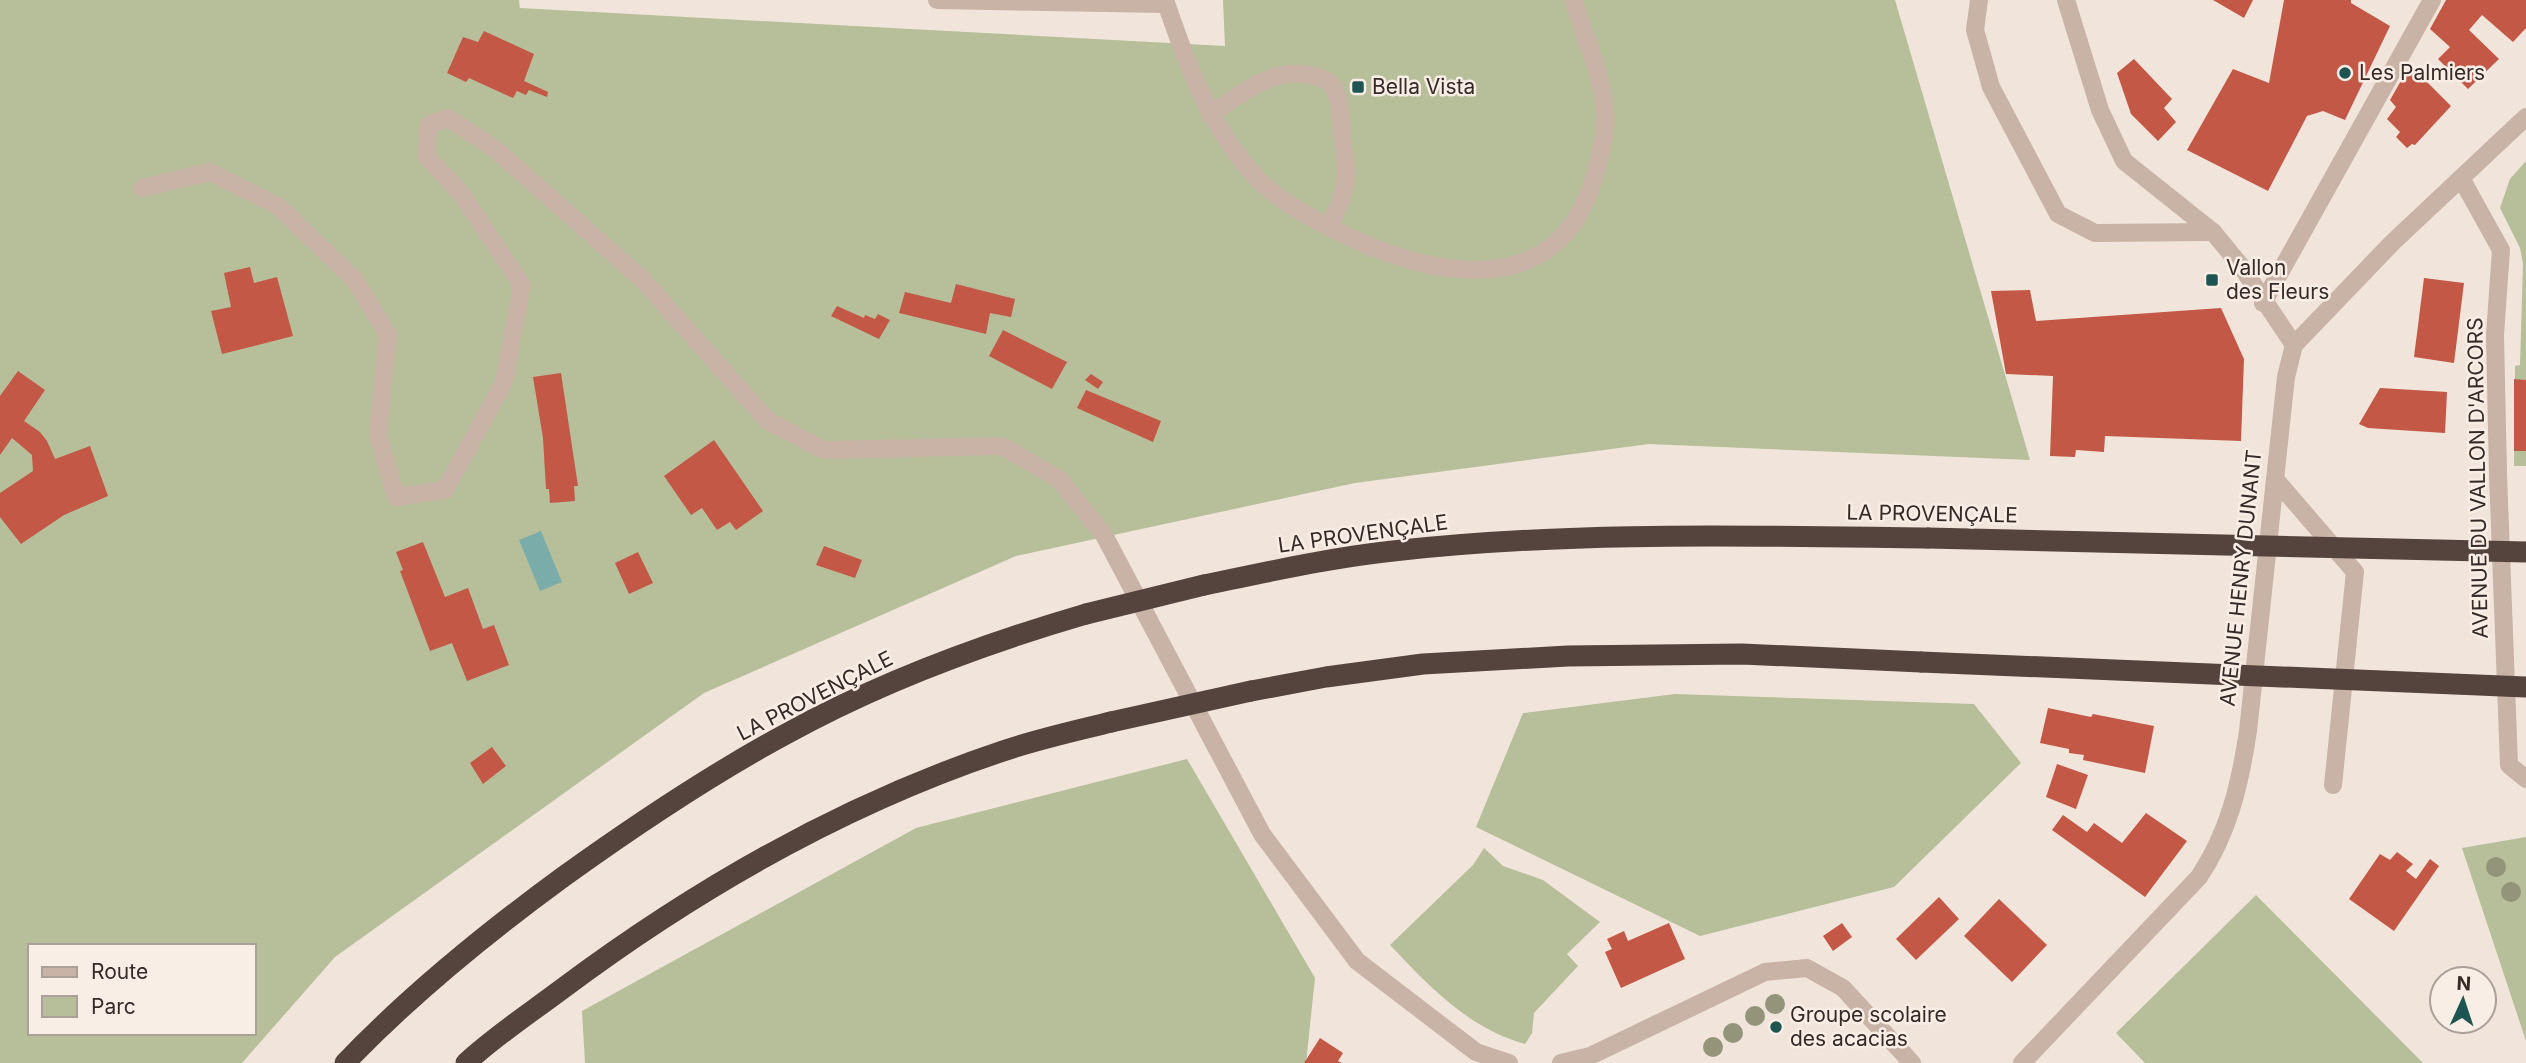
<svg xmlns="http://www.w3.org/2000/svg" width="2526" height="1063" viewBox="0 0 2526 1063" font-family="Inter,sans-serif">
<rect width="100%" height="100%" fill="#f1e4da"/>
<g fill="#b6bf9a" fill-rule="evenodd">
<path d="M0,0H519L520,8L1225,46L1223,0H1895L2030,460L1649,444L1355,483L1016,556L704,693L335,957L242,1063H0ZM30,946H254V1033H30Z"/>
<polygon points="2526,161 2526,466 2514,466 2515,366 2520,365 2523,264 2520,248 2500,208 2510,179"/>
<polygon points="1675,694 1974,704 2021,763 1894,887 1700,936 1476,827 1523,713"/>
<polygon points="1187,759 1315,978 1306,1063 585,1063 582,1011 916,828"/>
<polygon points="2526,837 2526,1041 2462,848"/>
<path d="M1484,848L1503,866L1543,880L1600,922L1567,954L1578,966L1534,1013L1532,1033L1525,1044C1468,1028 1430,987 1390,945L1473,865Z"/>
<polygon points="2256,895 2423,1063 2145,1063 2116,1033"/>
</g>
<polygon fill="#7aadaa" points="541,531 562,582 540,591 519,540"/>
<g fill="#c35846">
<polygon points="2213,0 2253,0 2244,18"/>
<polygon points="2284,0 2351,0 2351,3 2390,26 2345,120 2323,111 2307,116 2268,191 2187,150 2233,69 2269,83"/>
<polygon points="2446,0 2526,0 2526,28 2513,42 2482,15 2469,30 2499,59 2468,89 2438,59 2450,47 2430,29"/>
<polygon points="484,31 534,54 524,81 548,92 547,97 529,90 526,95 517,91 513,98 469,78 466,82 447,73 463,37 478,42"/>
<polygon points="2134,59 2172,99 2164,108 2176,122 2158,141 2131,114 2117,73"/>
<polygon points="2410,65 2451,106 2415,145 2412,144 2407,148 2396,137 2400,132 2387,119 2396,107 2390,100"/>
<polygon points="250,267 254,283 277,277 293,336 222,354 211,311 231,307 224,273"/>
<polygon points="2424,278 2464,283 2454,363 2414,357"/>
<polygon points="956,284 1015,299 1011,317 990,313 986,334 899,313 905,292 951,303"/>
<polygon points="2030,290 2036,321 2221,308 2244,359 2241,441 2105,436 2104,452 2076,450 2075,457 2050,456 2053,376 2006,374 1991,291"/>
<polygon points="837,306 864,318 865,315 875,319 878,314 890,320 879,339 831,316"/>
<polygon points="1003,330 1067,362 1052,389 989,356"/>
<polygon points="18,371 45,390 24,421 40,432 47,441 55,459 90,446 108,496 64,515 21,544 0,517 0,493 33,471 32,455 12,438 0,455 0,396"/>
<polygon points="561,373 578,486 574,486 575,501 550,503 549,489 546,489 543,438 533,377"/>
<polygon points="1091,374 1103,382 1098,389 1085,380"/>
<polygon points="2514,379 2526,380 2526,451 2514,451"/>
<polygon points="2380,388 2447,392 2445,433 2368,428 2359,424"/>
<polygon points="1086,390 1161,421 1153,442 1077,408"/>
<polygon points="714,440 763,511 736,530 730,522 717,530 702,508 691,515 664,476"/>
<polygon points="423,542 445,597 468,588 483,629 494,625 509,665 467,681 452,643 430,651 400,571 403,570 396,552"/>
<polygon points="824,546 862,560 855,578 816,565"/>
<polygon points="638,552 653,583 629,594 615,563"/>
<polygon points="2048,708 2091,717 2093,714 2154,726 2145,773 2083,760 2084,755 2069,753 2069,749 2040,743"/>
<polygon points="492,747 506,766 483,784 470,763"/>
<polygon points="2057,764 2088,775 2076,809 2046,797"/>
<polygon points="2146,813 2187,841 2145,897 2052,830 2063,815 2087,832 2094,823 2122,843"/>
<polygon points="2397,852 2413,864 2406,871 2416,879 2430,859 2439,866 2394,931 2349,899 2380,854 2390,860"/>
<polygon points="1939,897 1959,919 1916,960 1896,939"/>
<polygon points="1999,899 2047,945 2012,982 1964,936"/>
<polygon points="1669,923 1685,959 1621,988 1605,952 1612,949 1607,939 1624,931 1628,941"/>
<polygon points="1842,923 1852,937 1833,951 1823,936"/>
<polygon points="1320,1038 1343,1053 1338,1061 1342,1063 1304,1063"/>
</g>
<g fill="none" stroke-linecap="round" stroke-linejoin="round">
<g stroke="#c8b3a6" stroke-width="18">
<polyline points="937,0 1166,4"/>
<path d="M1165,0C1187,64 1207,121 1253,174C1277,201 1313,219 1345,235C1429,275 1550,302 1590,190C1598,167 1605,142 1605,118C1605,77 1584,39 1574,0"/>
<polyline points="1979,0 1975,30 1991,87 2058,214 2095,233 2213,232"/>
<polyline points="2066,0 2100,110 2124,161 2213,232 2241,266 2294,345"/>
<path d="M1210,115C1241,94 1272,67 1311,75C1320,77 1329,79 1334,88C1341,101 1341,120 1342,135C1348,175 1350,190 1328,227"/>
<polyline points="2461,178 2501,250 2495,335 2498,474 2509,765 2526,779"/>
<polyline points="142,188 210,172 278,206 355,280 388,335 378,435 396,497 445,490 504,382 522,285 460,192 426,156 429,125 448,118 494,148 642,279 768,421 824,450 1002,446 1059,479 1104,535 1262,834 1357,961 1476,1052 1509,1063"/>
<polyline points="2263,303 2432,0"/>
<polyline points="2275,479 2355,572 2333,785"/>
<polyline points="1561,1063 1590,1056 1765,972 1807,968 1843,988 1912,1063"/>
<path d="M2022,1063L2199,877C2229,832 2240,784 2248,731L2286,377L2294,345L2392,243L2526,117"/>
</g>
<g stroke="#55433e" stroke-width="21">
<path d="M1204,585C1267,572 1329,558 1393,551C1570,531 1750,536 1928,538"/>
<polyline points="1251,691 1326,677 1423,664 1568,656 1742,654 1921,662"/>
<path d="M345,1063C412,993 485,934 563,877C634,826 708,776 786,734C880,682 983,644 1086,614"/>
<path d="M466,1063C495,1036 530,1013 562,989C696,889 844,804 1003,751C1038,739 1075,731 1111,722"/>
</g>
<g stroke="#55433e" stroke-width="21">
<polyline points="1928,538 2526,552"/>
<polyline points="1086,614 1204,585"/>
<polyline points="1921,662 2526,687"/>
<polyline points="1111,722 1251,691"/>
</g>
</g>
<g fill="#94947a">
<circle cx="2496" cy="867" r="10"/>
<circle cx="2511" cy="892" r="10"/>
<circle cx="1775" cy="1004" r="10"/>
<circle cx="1755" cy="1016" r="10"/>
<circle cx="1733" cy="1033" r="10"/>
<circle cx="1713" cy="1047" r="10"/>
</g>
<g fill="#1e5553" stroke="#f9eee6" stroke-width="2.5">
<circle cx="2345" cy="73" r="7"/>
<rect x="1351" y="80" width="14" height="14" rx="3.5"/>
<rect x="2205" y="273" width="14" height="14" rx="3.5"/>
<circle cx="1776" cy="1027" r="7"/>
</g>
<g text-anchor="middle" stroke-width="5" stroke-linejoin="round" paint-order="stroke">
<g font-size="21" fill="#352a27" stroke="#f9eee6" text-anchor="start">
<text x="2359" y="80">Les Palmiers</text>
<text x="1372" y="94">Bella Vista</text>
<text x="2226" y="275">Vallon<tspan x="2226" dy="24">des Fleurs</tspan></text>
<text x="1790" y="1022">Groupe scolaire<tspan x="1790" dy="24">des acacias</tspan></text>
</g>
<g font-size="21" fill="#352a27" stroke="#f9eee6">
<text transform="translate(2478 478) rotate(-91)" y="7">AVENUE DU VALLON D'ARCORS</text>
<text transform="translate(1932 514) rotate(1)" y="7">LA PROVENÇALE</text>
<text transform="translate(1363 534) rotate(-8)" y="7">LA PROVENÇALE</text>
<text transform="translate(2241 578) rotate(-84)" y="7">AVENUE HENRY DUNANT</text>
<text transform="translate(815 696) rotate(-27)" y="7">LA PROVENÇALE</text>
</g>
</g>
<rect x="28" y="944" width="228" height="91" fill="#f9eee6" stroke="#aba09a" stroke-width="2"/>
<rect x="42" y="967" width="35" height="10" fill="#c8b3a6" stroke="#aba09a" stroke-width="2"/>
<text x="91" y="979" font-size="21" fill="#352a27">Route</text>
<rect x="42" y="996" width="35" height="21" fill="#b6bf9a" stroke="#aba09a" stroke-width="2"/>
<text x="91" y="1014" font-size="21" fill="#352a27">Parc</text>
<g transform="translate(2463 1000) rotate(3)"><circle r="33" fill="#f9eee6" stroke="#aba09a" stroke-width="2"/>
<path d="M0-5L12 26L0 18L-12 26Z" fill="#1e5553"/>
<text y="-10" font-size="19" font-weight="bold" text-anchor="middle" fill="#352a27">N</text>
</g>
</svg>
